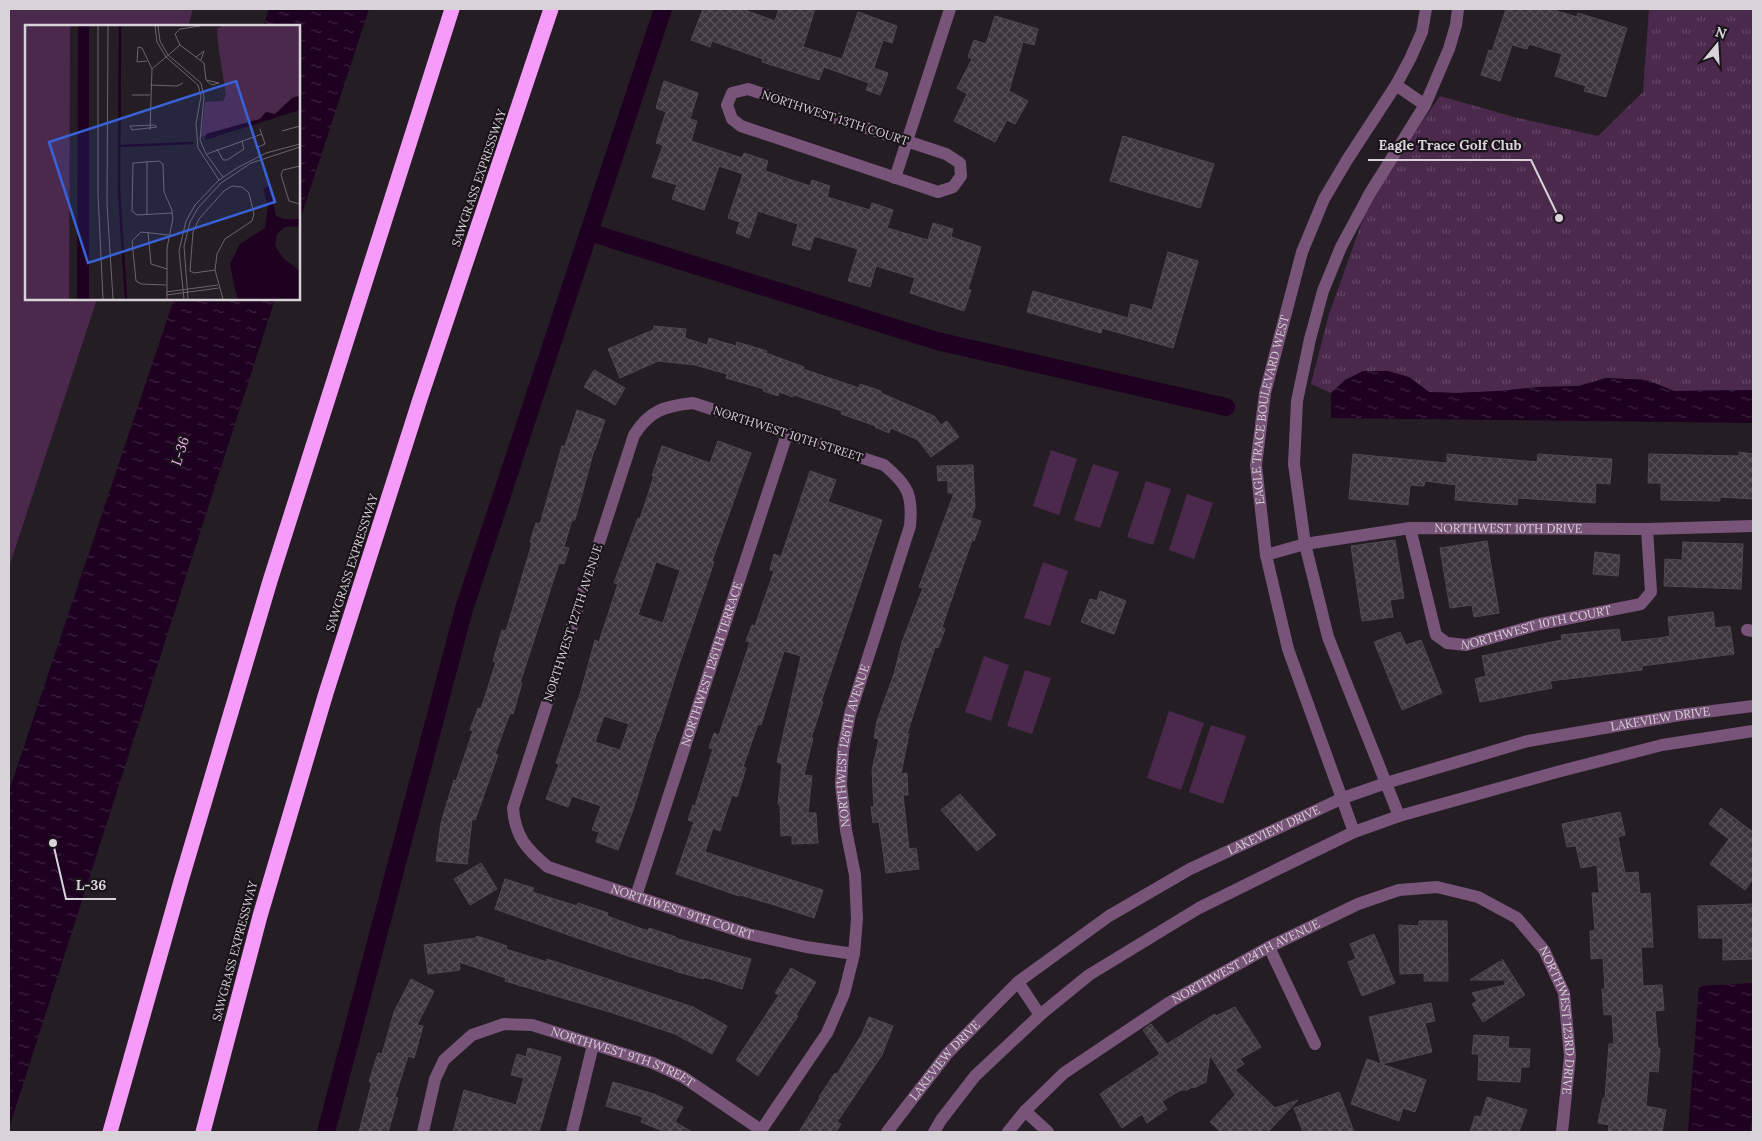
<svg xmlns="http://www.w3.org/2000/svg" width="1762" height="1141" viewBox="0 0 1762 1141" font-family="Lora,serif">
<defs>
<pattern id="grass-tufts" width="24" height="20" patternUnits="userSpaceOnUse" patternTransform="scale(1.25)"><rect width="24" height="20" fill="#4b294c"/><path d="M3 7l-1-3M5 7V3M7 7l1-3M15 17l-1-3M17 17v-4M19 17l1-3" fill="none" stroke="#644765"/></pattern>
<pattern id="water-ripples" width="26" height="14" patternUnits="userSpaceOnUse" patternTransform="scale(1.25)"><rect width="26" height="14" fill="#1e0020"/><path d="M2 4q2-2 4 0t4 0M15 11q2-2 4 0t4 0" fill="none" stroke="#3e2440"/></pattern>
<pattern id="building-cross-hatch" width="8" height="8" patternUnits="userSpaceOnUse" patternTransform="scale(1.25)"><rect width="8" height="8" fill="#3d353d"/><path d="M0 0l8 8M0 8l8-8" fill="none" stroke="#585158"/></pattern>
</defs>
<rect width="100%" height="100%" fill="#241d24"/>
<polygon fill="url(#grass-tufts)" points="1649,9 1753,9 1753,390 1674,391 1647,380 1606,378 1579,386 1540,387 1499,391 1455,393 1429,392 1409,377 1345,380 1331,393 1311,384 1329,314 1371,197 1440,96 1514,117 1598,136 1643,92"/>
<g fill="#4b294c">
<polygon points="9,9 193,9 188,26 26,26 26,299 97,299 9,567"/>
<polygon points="1051,450 1077,459 1059,515 1033,506"/>
<polygon points="1093,464 1119,472 1100,528 1074,520"/>
<polygon points="1146,481 1171,489 1153,545 1127,537"/>
<polygon points="1187,494 1213,503 1194,559 1169,550"/>
<polygon points="1043,562 1068,571 1050,626 1024,618"/>
<polygon points="984,656 1009,665 991,721 965,712"/>
<polygon points="1025,670 1051,678 1032,734 1007,726"/>
<polygon points="1169,711 1204,723 1181,790 1147,778"/>
<polygon points="1211,725 1246,736 1223,804 1189,792"/>
</g>
<g fill="url(#water-ripples)">
<polygon points="269,9 369,9 299,223 299,26 263,26"/>
<polygon points="174,299 275,299 9,1128 9,791"/>
<polygon points="1363,371 1388,371 1409,377 1429,392 1455,393 1499,391 1540,387 1579,386 1606,378 1647,380 1674,391 1753,390 1753,423 1331,418 1331,393 1345,380"/>
<polygon points="1753,983 1752,1119 1750,1132 1688,1132 1699,986"/>
</g>
<g fill="none" stroke-linecap="round" stroke-linejoin="round">
<g stroke="#1e0020" stroke-width="18">
<polyline points="589,232 937,341 1226,407"/>
<polyline points="326,1132 464,609 663,9"/>
</g>
</g>
<g fill="url(#building-cross-hatch)" stroke="#504850" fill-rule="evenodd">
<polygon points="703,9 742,9 775,21 779,9 815,9 803,47 842,59 858,12 897,26 892,43 883,40 874,68 888,73 880,95 866,90 869,83 824,67 819,80 762,62 763,59 712,41 710,47 691,40"/>
<polygon points="1506,9 1550,9 1577,17 1578,13 1627,28 1606,97 1584,91 1586,86 1555,76 1562,54 1529,44 1527,49 1512,45 1500,81 1481,75 1489,50 1492,51"/>
<polygon points="995,16 1038,29 1034,45 1023,42 1009,91 1028,101 1015,124 1007,120 995,142 954,121 967,94 957,88 972,59 968,57 974,40 986,44"/>
<polygon points="664,81 698,93 690,119 697,121 691,141 742,158 744,153 768,161 765,171 810,186 812,180 830,186 827,197 870,210 872,203 893,210 887,228 928,240 933,223 953,229 951,237 981,247 968,289 971,290 964,311 910,293 915,278 876,266 870,287 848,281 858,249 814,236 810,250 792,245 798,224 758,211 749,238 736,233 740,222 728,218 743,174 719,166 704,210 672,199 677,185 652,177 663,145 656,143 666,112 656,108"/>
<polygon points="1123,136 1214,164 1200,208 1110,181"/>
<polygon points="1168,252 1198,261 1173,348 1102,328 1101,333 1027,312 1033,291 1128,318 1131,304 1152,310"/>
<polygon points="654,326 686,329 685,338 707,345 709,338 736,346 737,342 767,351 766,353 804,367 803,369 859,388 860,384 881,391 881,393 934,416 941,425 947,421 959,437 931,457 918,440 891,428 889,433 875,427 876,426 841,414 842,411 794,395 793,397 779,392 778,396 763,391 764,389 726,378 727,374 695,365 658,361 620,378 608,349 653,330"/>
<polygon points="594,370 625,388 615,405 584,387"/>
<polygon points="577,410 605,420 595,450 594,450 575,520 572,520 564,547 569,548 564,564 559,563 520,683 522,683 513,714 510,713 495,754 498,755 475,820 472,819 467,864 436,861 441,823 454,780 456,781 473,731 470,730 478,708 481,709 496,662 493,661 502,630 506,631 532,543 530,542 536,523 540,524 562,446 565,446"/>
<path d="M718,441L751,453L712,561L714,562L678,668L658,732H657L633,810L618,850L596,842L599,832L592,830L601,806L572,796L568,807L546,799L559,764L556,763L581,691L595,640L599,642L618,584L614,583L638,518L640,519L654,476H652L662,446L710,463ZM656,562L680,570L663,623L638,615ZM604,716L629,724L620,750L595,742Z"/>
<polygon points="1739,452 1753,454 1753,499 1720,497 1720,501 1661,500 1661,483 1648,483 1649,454 1739,456"/>
<polygon points="1353,454 1447,463 1447,454 1537,462 1538,454 1612,459 1610,484 1596,483 1595,503 1518,498 1517,505 1455,500 1456,485 1425,481 1424,486 1410,485 1408,505 1349,499"/>
<polygon points="973,465 975,507 971,518 981,521 974,541 972,540 942,627 945,629 938,648 935,647 907,734 909,734 901,774 907,773 908,795 903,795 909,849 916,848 919,869 886,873 879,822 873,823 871,807 874,807 872,770 879,739 874,738 877,721 894,674 902,642 923,588 919,587 954,493 948,493 948,480 938,481 937,466"/>
<polygon points="810,471 836,480 828,502 882,520 821,702 823,702 811,738 813,738 804,775 812,776 808,813 816,813 818,843 792,844 792,835 781,836 780,804 778,804 782,764 777,762 801,656 784,651 761,725 758,724 743,767 746,768 737,797 732,795 720,831 713,828 705,852 823,890 814,918 778,906 740,895 739,896 676,874 694,822 688,820 693,805 695,806 713,749 709,748 714,733 719,735 750,642 746,641 752,625 755,626 774,571 770,570 774,554 781,557"/>
<polygon points="1395,540 1404,598 1390,600 1393,617 1362,621 1351,546"/>
<polygon points="1487,541 1499,613 1474,617 1472,605 1450,608 1440,548"/>
<polygon points="1683,542 1743,544 1741,589 1664,586 1665,559 1682,560"/>
<polygon points="1595,552 1620,555 1618,576 1593,574"/>
<polygon points="1100,591 1126,601 1114,634 1081,622 1090,599 1097,601"/>
<polygon points="1713,612 1715,628 1730,626 1734,654 1642,666 1642,670 1550,681 1552,688 1480,702 1475,679 1486,676 1482,656 1562,640 1561,635 1619,629 1621,642 1660,638 1670,636 1668,617"/>
<polygon points="1400,632 1406,645 1421,640 1442,693 1402,710 1374,642"/>
<polygon points="960,794 996,835 977,851 941,810"/>
<polygon points="1721,808 1753,832 1753,879 1745,890 1710,864 1729,839 1709,824"/>
<polygon points="1620,812 1625,835 1618,837 1625,873 1638,872 1640,894 1650,893 1653,947 1641,947 1643,986 1662,985 1664,1010 1655,1011 1658,1048 1660,1048 1658,1072 1649,1071 1646,1106 1666,1110 1662,1132 1608,1132 1609,1125 1598,1123 1603,1098 1605,1098 1609,1044 1614,1044 1612,1014 1604,1015 1602,989 1605,989 1603,958 1591,959 1590,931 1595,931 1592,893 1599,893 1597,865 1581,868 1576,846 1567,847 1562,824"/>
<polygon points="481,863 497,889 470,905 454,879"/>
<polygon points="505,879 534,888 532,892 577,906 578,903 608,913 607,916 648,931 649,928 676,937 675,938 751,959 742,989 704,977 704,979 674,971 674,970 628,956 495,909"/>
<polygon points="1753,904 1753,959 1723,960 1723,938 1699,938 1698,906"/>
<polygon points="1419,921 1447,921 1448,981 1424,981 1424,973 1400,974 1399,925 1419,926"/>
<polygon points="1374,934 1395,983 1362,996 1348,962 1356,959 1350,944"/>
<polygon points="477,936 507,946 506,949 547,962 547,959 693,1007 727,1026 712,1054 675,1034 613,1013 505,981 506,978 459,962 460,970 428,974 424,945 476,938"/>
<polygon points="1502,959 1525,995 1483,1022 1472,1004 1477,1001 1472,993 1505,985 1505,980 1470,980 1500,961 1503,965"/>
<polygon points="791,968 816,982 796,1015 798,1016 758,1076 736,1060 779,995 775,993"/>
<polygon points="411,979 434,991 417,1025 423,1026 414,1058 408,1056 395,1097 398,1098 388,1132 359,1132 372,1082 369,1082 378,1053 382,1054 394,1012"/>
<polygon points="1431,1003 1435,1021 1425,1023 1432,1052 1382,1064 1426,1080 1415,1112 1403,1108 1399,1121 1351,1104 1367,1059 1381,1064 1369,1017"/>
<polygon points="1235,1007 1261,1047 1240,1059 1244,1064 1235,1070 1275,1108 1298,1100 1268,1132 1221,1132 1210,1122 1235,1095 1210,1055 1206,1082 1194,1088 1192,1087 1187,1090 1181,1090 1162,1101 1167,1109 1147,1123 1142,1114 1122,1128 1100,1094 1160,1054 1143,1030 1151,1024 1167,1044 1215,1014 1216,1016"/>
<polygon points="869,1017 893,1026 882,1055 837,1122 841,1124 836,1132 799,1132 820,1098 819,1097 835,1073 837,1074 862,1034"/>
<polygon points="1474,1035 1509,1037 1508,1048 1530,1049 1529,1067 1521,1067 1520,1082 1478,1080 1479,1054 1472,1054"/>
<polygon points="528,1048 561,1057 539,1132 453,1132 464,1090 516,1105 524,1078 511,1075 517,1054 526,1057"/>
<polygon points="613,1082 654,1094 683,1107 675,1122 692,1132 665,1132 641,1122 643,1117 606,1106"/>
<polygon points="1339,1092 1354,1132 1303,1132 1294,1108"/>
<polygon points="1487,1097 1527,1110 1519,1132 1470,1132 1475,1116 1481,1117"/>
</g>
<g fill="none" stroke-linecap="round" stroke-linejoin="round">
<g stroke="#785479" stroke-width="12">
<polyline points="1396,85 1425,105"/>
<polygon points="748,89 946,154 960,163 961,176 953,187 938,192 741,126 732,119 727,105 732,93"/>
<polyline points="895,178 950,9"/>
<path id="s1" d="M1410,528L1436,635L1447,643L1466,645L1540,624L1641,604L1651,592L1647,529"/>
<path id="s2" d="M1266,555L1305,544L1410,528L1647,529L1753,526"/>
<polyline points="1747,630 1753,631"/>
<polyline points="1399,816 1328,637 1305,544 1294,464 1297,401 1310,339 1323,291 1341,247 1370,193 1425,105 1449,49 1456,25 1458,9"/>
<path id="s3" d="M1354,832L1288,649L1266,555L1256,465L1265,393L1302,252L1324,199L1347,160L1396,85L1410,59L1422,32L1426,9"/>
<path id="s4" d="M636,896L787,434"/>
<polyline points="1269,947 1315,1044"/>
<polyline points="1018,982 1040,1015"/>
<polyline points="1025,1111 1048,1132"/>
<path id="s5" d="M423,1132L435,1079L444,1060L472,1035L504,1024L532,1025L653,1063L683,1077L761,1130"/>
<polyline points="572,1132 593,1045"/>
<path id="s6" d="M760,1132L827,1033L844,994L854,954L857,919L855,875L846,830L841,784L843,750L850,714L910,526C913,495 908,485 884,465L693,403C665,406 650,410 634,435L513,808C515,836 526,849 548,867L748,934L806,947L854,954"/>
<path id="s7" d="M887,1132L947,1054L1018,982L1109,916L1190,869L1343,798L1386,783L1528,741L1680,715L1753,706"/>
<polyline points="934,1132 941,1120 975,1076 1040,1015 1089,975 1199,908 1282,867 1354,832 1399,816 1557,772 1662,745 1753,731"/>
<path id="s8" d="M1008,1132L1025,1111L1064,1073L1170,1002L1269,947L1358,904L1399,890L1437,887L1478,897L1517,918L1544,950L1564,993L1570,1056L1562,1132"/>
</g>
<g stroke="#f79bfa" stroke-width="15">
<polyline points="110,1132 181,881 270,581 452,9"/>
<polyline points="203,1132 260,916 326,693 420,399 551,9"/>
</g>
</g>
<g text-anchor="middle" stroke-width="4.5" stroke-linejoin="round" paint-order="stroke">
<g font-size="12" fill="#d8d3d8" stroke="#1a141a">
<text transform="translate(835 118) rotate(18)" y="4">NORTHWEST 13TH COURT</text>
<text transform="translate(479 178) rotate(-71)" y="4">SAWGRASS EXPRESSWAY</text>
<text dy="4" stroke="none"><textPath href="#s3" startOffset="438">EAGLE TRACE BOULEVARD WEST</textPath></text>
<text transform="translate(788 434) rotate(18)" y="4">NORTHWEST 10TH STREET</text>
<text dy="4" stroke="none"><textPath href="#s2" startOffset="245">NORTHWEST 10TH DRIVE</textPath></text>
<text transform="translate(352 563) rotate(-72)" y="4">SAWGRASS EXPRESSWAY</text>
<text transform="translate(573 623) rotate(-72)" y="4">NORTHWEST 127TH AVENUE</text>
<text dy="4" stroke="none"><textPath href="#s1" startOffset="215">NORTHWEST 10TH COURT</textPath></text>
<text dy="4" stroke="none"><textPath href="#s4" startOffset="244">NORTHWEST 126TH TERRACE</textPath></text>
<text dy="4" stroke="none"><textPath href="#s7" startOffset="902">LAKEVIEW DRIVE</textPath></text>
<text dy="4" stroke="none"><textPath href="#s6" startOffset="414">NORTHWEST 126TH AVENUE</textPath></text>
<text dy="4" stroke="none"><textPath href="#s7" startOffset="498">LAKEVIEW DRIVE</textPath></text>
<text dy="4" stroke="none"><textPath href="#s6" startOffset="1589">NORTHWEST 9TH COURT</textPath></text>
<text transform="translate(235 951) rotate(-75)" y="4">SAWGRASS EXPRESSWAY</text>
<text dy="4" stroke="none"><textPath href="#s8" startOffset="295">NORTHWEST 124TH AVENUE</textPath></text>
<text dy="4" stroke="none"><textPath href="#s8" startOffset="704">NORTHWEST 123RD DRIVE</textPath></text>
<text dy="4" stroke="none"><textPath href="#s5" startOffset="271">NORTHWEST 9TH STREET</textPath></text>
<text dy="4" stroke="none"><textPath href="#s7" startOffset="92">LAKEVIEW DRIVE</textPath></text>
</g>
<g font-size="14" font-style="italic" fill="#f6baf7" stroke="#1a141a">
<text transform="translate(180 451) rotate(-72)" y="5">L-36</text>
</g>
</g>
<g transform="translate(25 25)">
<rect width="275" height="275" fill="#241d24"/>
<path d="M197,1H275V71L269,72L250,89L241,87L235,94L176,112L180,77L198,76L201,70L193,19L192,4Z" fill="#4b294c"/>
<path d="M0,1H45L44,274H0Z" fill="#4b294c"/>
<path d="M53,1H64V274H52ZM275,71V85L180,115L181,109L235,94L241,87L250,89L267,73ZM244,161L251,191L258,194H275V201L260,202L252,209L250,221L258,233L275,246V274H213L210,265L205,239L215,219L240,203L243,182L238,163Z" fill="#1e0020"/>
<path fill="none" stroke="#1e0020" stroke-width="2.5" d="M95,1L94,165L101,274M94,121L168,118"/>
<path fill="none" stroke="#6c666c" stroke-width="1" d="M73,1V169L78,274M83,1L82,179L88,274M130,1L132,17L141,32L173,60L176,71L171,99L173,123L194,155M133,1L135,16L143,30L176,58L179,72L175,115L181,129L198,152M175,1L155,4L150,9L155,20L179,38L181,55L194,58L187,60L182,56M171,32L179,26L176,35M122,36L112,37L113,22L117,23L127,44M125,60L152,61L158,58M107,70H125M105,101L130,100L132,102L107,105ZM125,105L127,44L155,20M257,106L275,101M231,123L240,119L235,104M192,124L198,135H202L219,124L217,116M182,129L237,109M256,150L264,176L275,179M256,150L258,145L275,141M122,189V136M123,207L126,239L142,244M190,245L169,248L165,246L168,207L174,194L199,166L207,161L217,162L224,168L229,189L227,196L200,214L192,229L190,245L198,274M141,260L116,259L111,256L107,216L116,207L144,210M141,267L193,260M141,270L194,263M142,274V223L148,193L147,188V185L139,167L138,139L134,136L108,138L107,186L112,190L147,188M159,274L154,226L161,196L170,180L194,155L212,143L241,128L275,119M163,274L159,221L165,197L173,183L196,158L226,138L275,122"/>
<path fill="#3962d8" fill-opacity="0.15" stroke="#3962d8" stroke-width="2.5" d="M211,56L250,177L63,238L24,117Z"/>
<rect width="275" height="275" fill="none" stroke="#d8d3d8" stroke-width="2.5"/>
</g>
<path fill="none" stroke="#d8d3d8" stroke-width="2" d="M1559 218L1531 160H1368M53 843L66 899H116"/>
<g fill="#d8d3d8" stroke="#1a141a" stroke-width="2">
<circle cx="1559" cy="218" r="5"/>
<circle cx="53" cy="843" r="5"/>
</g>
<g font-size="14" text-anchor="middle" font-weight="bold" fill="#d8d3d8" stroke="#1a141a" stroke-width="4.5" stroke-linejoin="round" paint-order="stroke">
<text x="1450" y="150">Eagle Trace Golf Club</text>
<text x="91" y="890">L-36</text>
</g>
<rect width="1762" height="1141" fill="none" stroke="#d8d3d8" stroke-width="20"/>
<g transform="translate(1717 45) rotate(18)" stroke="#1a141a" stroke-width="4" paint-order="stroke">
<path d="M0-4L9 19L0 12L-9 19Z" fill="#d8d3d8"/>
<text y="-8" font-size="14" font-weight="bold" text-anchor="middle" fill="#d8d3d8">N</text>
</g>
</svg>
